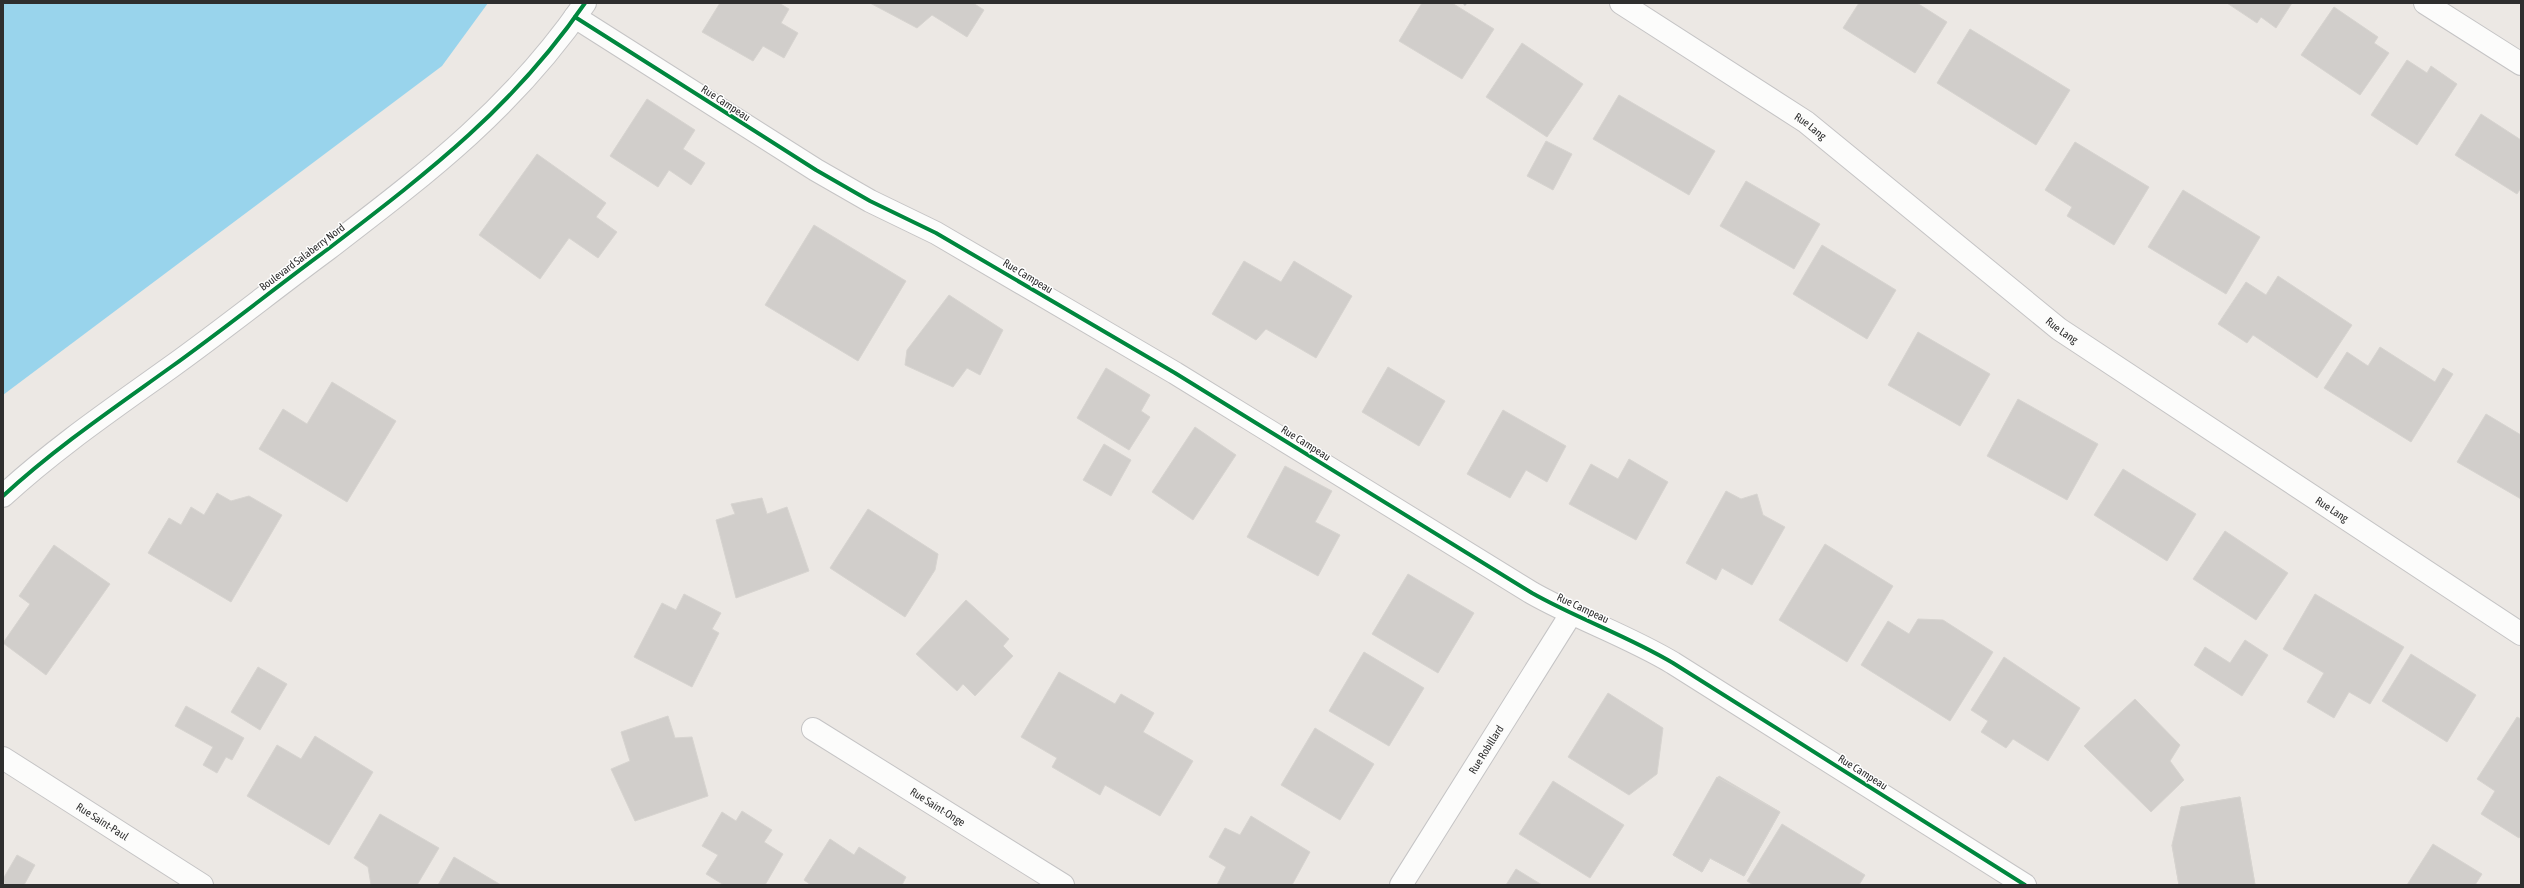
<svg xmlns="http://www.w3.org/2000/svg" width="2524" height="888" viewBox="0 0 2524 888" font-family="'Asap Condensed',sans-serif">
<rect width="100%" height="100%" fill="#ece8e4"/>
<polygon fill="#99d4ec" points="3,3 488,3 442,66 3,395"/>
<g fill="#d1cecb" stroke="#d7d4d0">
<polygon points="720,3 779,3 789,9 781,23 798,33 784,58 763,46 753,61 702,32"/>
<polygon points="870,3 973,3 984,10 967,37 932,15 917,28"/>
<polygon points="1422,3 1452,3 1494,29 1462,79 1399,41"/>
<polygon points="1859,3 1917,3 1947,22 1915,73 1843,28"/>
<polygon points="2227,3 2292,3 2276,28 2261,17 2257,23"/>
<polygon points="2334,7 2378,37 2374,43 2389,53 2360,95 2301,55"/>
<polygon points="1970,29 2070,90 2036,145 1937,83"/>
<polygon points="1522,43 1583,84 1547,137 1486,97"/>
<polygon points="2407,60 2427,73 2431,66 2457,84 2417,145 2371,115"/>
<polygon points="1619,95 1715,151 1689,195 1593,139"/>
<polygon points="647,99 695,130 683,149 705,163 691,185 669,170 658,187 610,156"/>
<polygon points="2481,114 2521,140 2521,188 2517,194 2455,155"/>
<polygon points="1546,141 1572,154 1553,190 1527,176"/>
<polygon points="2075,142 2149,187 2114,245 2067,216 2072,207 2045,190"/>
<polygon points="537,154 606,203 596,217 617,232 598,258 569,238 540,279 479,235"/>
<polygon points="1746,181 1820,224 1794,269 1720,226"/>
<polygon points="2183,190 2260,237 2226,294 2148,247"/>
<polygon points="814,225 906,281 858,361 765,305"/>
<polygon points="1822,245 1896,290 1867,339 1793,294"/>
<polygon points="1244,261 1281,282 1294,261 1352,296 1316,358 1266,329 1256,340 1212,314"/>
<polygon points="2278,276 2352,325 2317,378 2253,335 2247,343 2218,324 2246,282 2266,295"/>
<polygon points="949,295 1003,330 980,375 967,368 953,387 905,365 907,350"/>
<polygon points="1918,332 1990,374 1960,426 1888,385"/>
<polygon points="2380,347 2435,382 2443,368 2453,374 2411,442 2324,388 2347,352 2368,366"/>
<polygon points="1388,367 1445,401 1419,446 1362,412"/>
<polygon points="1106,368 1150,395 1141,411 1150,417 1129,450 1077,418"/>
<polygon points="332,382 396,421 347,502 259,449 283,409 307,424"/>
<polygon points="2018,399 2098,444 2067,500 1987,456"/>
<polygon points="1503,410 1566,446 1547,482 1526,470 1510,498 1467,474"/>
<polygon points="2486,414 2521,435 2521,499 2457,462"/>
<polygon points="1195,427 1236,455 1193,520 1152,492"/>
<polygon points="1104,444 1131,460 1111,496 1083,480"/>
<polygon points="1629,459 1668,482 1636,540 1569,504 1591,464 1618,479"/>
<polygon points="1285,466 1332,491 1315,522 1340,535 1318,576 1247,537"/>
<polygon points="2123,469 2196,514 2167,561 2094,515"/>
<polygon points="1726,491 1741,499 1757,494 1763,515 1785,527 1752,585 1722,568 1716,580 1686,563"/>
<polygon points="217,493 231,501 249,496 282,515 231,602 148,553 169,518 181,525 191,507 204,515"/>
<polygon points="762,498 767,514 787,507 809,571 736,598 716,520 735,514 731,504"/>
<polygon points="868,509 938,554 935,570 905,617 830,568"/>
<polygon points="2225,531 2288,573 2256,620 2193,579"/>
<polygon points="1825,544 1893,586 1847,662 1779,620"/>
<polygon points="54,545 110,584 46,675 3,643 30,604 19,596"/>
<polygon points="1408,574 1474,613 1438,673 1372,634"/>
<polygon points="684,594 721,613 712,629 719,633 692,687 634,657 662,603 676,610"/>
<polygon points="2315,594 2404,647 2370,704 2349,692 2334,718 2307,702 2324,673 2283,649"/>
<polygon points="966,600 1009,639 1003,646 1013,656 975,696 963,684 957,691 916,654"/>
<polygon points="1918,619 1943,620 1993,652 1950,721 1861,665 1888,621 1909,634"/>
<polygon points="2245,640 2268,655 2242,696 2194,665 2205,647 2230,663"/>
<polygon points="1364,652 1424,688 1389,746 1329,711"/>
<polygon points="2411,654 2476,695 2447,742 2382,701"/>
<polygon points="2004,657 2080,708 2048,761 2013,739 2006,748 1981,732 1988,721 1971,710"/>
<polygon points="258,667 287,684 260,730 231,712"/>
<polygon points="1059,672 1115,704 1121,694 1154,713 1143,732 1193,761 1160,816 1105,785 1100,795 1052,767 1057,758 1021,737"/>
<polygon points="1608,693 1663,728 1657,774 1629,795 1568,757"/>
<polygon points="2135,699 2180,745 2170,761 2184,780 2151,812 2084,746"/>
<polygon points="186,706 244,738 232,760 226,757 217,773 203,765 213,747 175,726"/>
<polygon points="668,716 675,738 692,737 708,796 635,821 611,769 630,761 621,732"/>
<polygon points="2517,717 2521,719 2521,835 2519,838 2481,814 2495,791 2477,779"/>
<polygon points="1315,728 1374,764 1340,820 1281,785"/>
<polygon points="315,736 373,772 329,845 247,796 277,745 301,759"/>
<polygon points="1719,776 1780,812 1744,876 1710,858 1702,872 1673,855"/>
<polygon points="1717,777 1780,812 1744,876 1710,858 1702,872 1673,855"/>
<polygon points="1553,781 1624,825 1590,878 1519,834"/>
<polygon points="2240,797 2255,885 2179,885 2172,845 2187,842 2181,807"/>
<polygon points="2240,797 2255,885 2179,885 2172,845 2181,807"/>
<polygon points="742,811 772,830 764,842 783,854 765,885 724,885 706,874 718,855 702,846 722,812 736,821"/>
<polygon points="380,814 439,848 417,885 371,885 368,867 354,858"/>
<polygon points="1251,816 1310,852 1292,885 1217,885 1226,867 1209,857 1225,828 1240,835"/>
<polygon points="1782,824 1865,875 1859,885 1753,885 1747,881"/>
<polygon points="830,839 854,855 859,847 906,877 902,885 811,885 804,880"/>
<polygon points="2433,844 2482,874 2475,885 2407,885"/>
<polygon points="17,855 35,865 24,885 5,885 3,879"/>
<polygon points="454,857 501,885 438,885"/>
<polygon points="1516,869 1542,885 1506,885"/>
</g>
<g fill="none" stroke-linecap="round" stroke-linejoin="round">
<defs>
<g id="minor">
<path id="s1" d="M1621,3L1806,122L2059,329L2521,634"/>
<polyline points="2425,3 2521,64"/>
<path d="M575,17L816,170L870,201L936,233L1175,373L1532,593C1578,619 1628,636 1673,663L2025,885"/>
<path d="M3,496C55,448 114,408 171,367C224,329 275,288 328,249C427,173 513,108 585,3"/>
<path id="s2" d="M813,729L1063,885"/>
<path id="s3" d="M3,758L202,885"/>
<path id="s4" d="M1401,885L1571,614"/>
</g>
</defs>
<use href="#minor" stroke="#c5c4c5" stroke-width="24"/>
<polyline stroke="#c9c9c8" stroke-width="2.5" stroke-dasharray="3 2" stroke-linecap="butt" points="1464,5 1466,3"/>
<use href="#minor" stroke="#fcfcfb" stroke-width="22"/>
<defs>
<g id="cycleway">
<path d="M575,17L816,170L870,201L936,233L1175,373L1532,593C1578,619 1628,636 1673,663L2025,885"/>
<path d="M3,496C55,448 114,408 171,367C224,329 275,288 328,249C427,173 513,108 585,3"/>
</g>
</defs>
<use href="#cycleway" stroke="#fff" stroke-width="6"/>
<use href="#cycleway" stroke="#00873e" stroke-width="4"/>
</g>
<g text-anchor="middle" stroke-width="3" stroke-linejoin="round" paint-order="stroke">
<g font-size="11" fill="#2e2e2e" stroke="#fff">
<text transform="translate(726 103) rotate(33)" y="4">Rue Campeau</text>
<text dy="4" stroke="none"><textPath href="#s1" startOffset="226">Rue Lang</textPath></text>
<text transform="translate(302 257) rotate(-37)" y="4">Boulevard Salaberry Nord</text>
<text transform="translate(1028 276) rotate(31)" y="4">Rue Campeau</text>
<text dy="4" stroke="none"><textPath href="#s1" startOffset="550">Rue Lang</textPath></text>
<text transform="translate(1306 443) rotate(32)" y="4">Rue Campeau</text>
<text dy="4" stroke="none"><textPath href="#s1" startOffset="874">Rue Lang</textPath></text>
<text transform="translate(1583 608) rotate(25)" y="4">Rue Campeau</text>
<text dy="4" stroke="none"><textPath href="#s4" startOffset="160">Rue Robillard</textPath></text>
<text transform="translate(1863 772) rotate(32)" y="4">Rue Campeau</text>
<text dy="4" stroke="none"><textPath href="#s2" startOffset="147">Rue Saint-Onge</textPath></text>
<text dy="4" stroke="none"><textPath href="#s3" startOffset="118">Rue Saint-Paul</textPath></text>
</g>
</g>
<rect width="2524" height="888" fill="none" stroke="#2e2e2e" stroke-width="8"/>
</svg>
